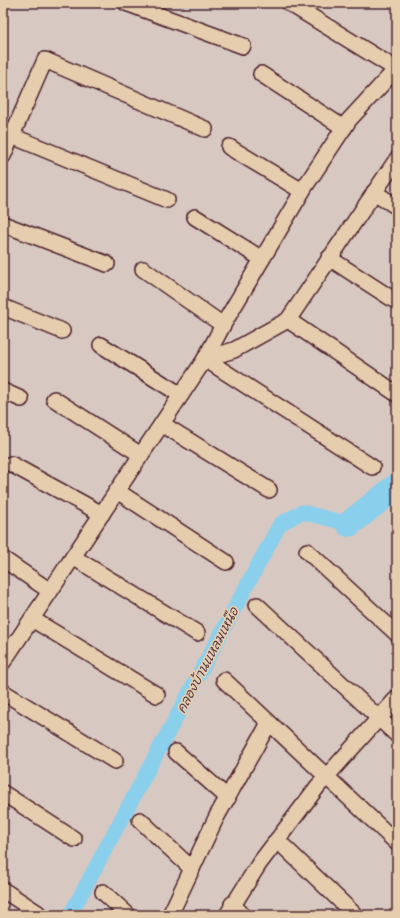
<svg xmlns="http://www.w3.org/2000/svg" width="400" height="918" viewBox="0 0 400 918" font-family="Kalam,'Playpen Sans Thai',sans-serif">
<rect width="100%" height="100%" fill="#d7c9c2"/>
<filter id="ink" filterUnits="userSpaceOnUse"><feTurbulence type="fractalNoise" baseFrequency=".025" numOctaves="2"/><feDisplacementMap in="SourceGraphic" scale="8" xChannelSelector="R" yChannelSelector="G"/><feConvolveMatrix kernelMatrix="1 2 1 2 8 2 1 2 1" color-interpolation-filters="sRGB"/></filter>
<g filter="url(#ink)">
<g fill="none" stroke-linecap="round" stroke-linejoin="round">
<polyline stroke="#8acfec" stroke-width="15" points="70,915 280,524 302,512 349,524"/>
<polyline stroke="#8acfec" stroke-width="26" points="349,524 397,486"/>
<defs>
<g id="street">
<polyline points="126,3 243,46"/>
<polyline points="289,3 396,69"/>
<polyline points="261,74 344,128"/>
<polyline points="12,136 167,200"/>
<polyline points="229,147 302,191"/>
<polyline points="3,156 45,60 205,129"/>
<polyline points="374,192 397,207"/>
<polyline points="195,217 262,259"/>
<polyline points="3,224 107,264"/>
<polyline points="329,258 397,302"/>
<polyline points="143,269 223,325"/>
<polyline points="3,307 62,331"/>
<polyline points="288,320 397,394"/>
<polyline points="101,345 181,395"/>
<polyline points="205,359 234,350 288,320 397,159"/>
<polyline points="205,359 372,467"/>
<polyline points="3,391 21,399"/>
<polyline points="54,399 141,455"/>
<polyline points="162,424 269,490"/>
<polyline points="11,464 102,514"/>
<polyline points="117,491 226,562"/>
<polyline points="307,551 397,634"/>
<polyline points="73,557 197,633"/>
<polyline points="3,559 50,591"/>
<polyline points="257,605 397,735"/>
<polyline points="32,619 157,695"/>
<polyline points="3,662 205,359 223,325 306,185 349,120 397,68"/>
<polyline points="224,680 397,843"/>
<polyline points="3,692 115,761"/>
<polyline points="176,752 228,798"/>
<polyline points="3,793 74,839"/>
<polyline points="140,820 192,869"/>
<polyline points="277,840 355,915"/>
<polyline points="3,890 38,913"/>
<polyline points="103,892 128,915"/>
<polyline points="232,904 243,915"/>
<polyline points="170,915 216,818 269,723"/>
<polyline points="227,915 259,864 318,786 397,698"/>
</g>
</defs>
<use href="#street" stroke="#4a1f2b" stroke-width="18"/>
<use href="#street" stroke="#e6cdae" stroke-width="15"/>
</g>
</g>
<g text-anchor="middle" stroke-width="3.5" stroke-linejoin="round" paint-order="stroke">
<g font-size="13" font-style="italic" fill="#543948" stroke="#e6cdae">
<text transform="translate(207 660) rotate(-62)" y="5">คลองบ้านแหลมเหนือ</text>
</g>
</g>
<rect width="400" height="918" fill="none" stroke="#e6cdae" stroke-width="16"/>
<rect x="8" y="8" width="384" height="902" fill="none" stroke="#4a1f2b" stroke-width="1.5" filter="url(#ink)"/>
</svg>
